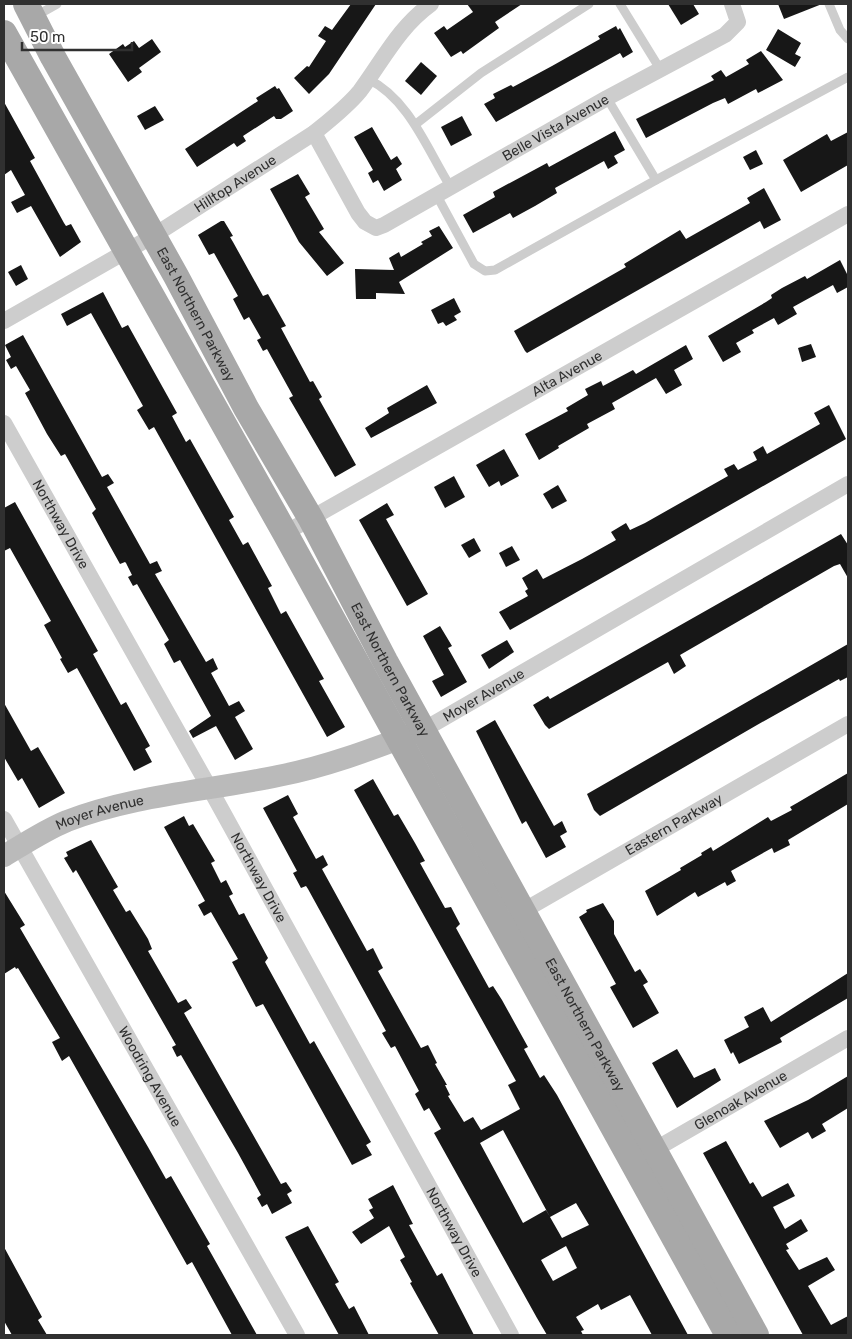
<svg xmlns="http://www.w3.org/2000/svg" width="852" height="1339" viewBox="0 0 852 1339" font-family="Rubik,sans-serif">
<rect width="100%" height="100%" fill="#fff"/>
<g fill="#171717" fill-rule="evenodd">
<polygon points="351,4 376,4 329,74 309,94 294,78 307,66 309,67 326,41 318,36 325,26 332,30"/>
<polygon points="467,4 522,4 495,22 499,28 463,54 461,51 451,57 434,33 444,26 447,30 473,12"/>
<polygon points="668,4 693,4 699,14 681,25"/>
<polygon points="778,4 822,4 784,19"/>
<polygon points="616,26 618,30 620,28 633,52 623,58 620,53 496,122 484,104 495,98 493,94 511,85 513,87 552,66 600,39 598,36"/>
<polygon points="778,29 801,43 795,54 801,57 795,67 766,50"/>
<polygon points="152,39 161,52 139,68 142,72 128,82 109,54 123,44 125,47 134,41 139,48"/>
<polygon points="761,51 783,80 758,93 756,89 728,104 725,98 713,103 646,138 636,119 714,80 711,76 721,70 726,77 749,64 746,60"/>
<polygon points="421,62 437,76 421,95 405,81"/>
<polygon points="275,86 277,89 279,88 293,111 281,119 276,119 274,116 243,136 246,141 237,147 234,143 197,167 185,149 258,101 256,98"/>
<polygon points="4,102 35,158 30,161 64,223 66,226 71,224 81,242 60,257 31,206 17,213 11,202 25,195 11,170 4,175"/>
<polygon points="155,106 164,120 145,130 137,116"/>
<polygon points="462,116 472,135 451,146 441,127"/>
<polygon points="372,127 391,160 397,156 402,164 396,169 402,180 384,191 378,180 373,183 368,173 373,170 354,137"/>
<polygon points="615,131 625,150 614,156 618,163 608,169 604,161 555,188 557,193 535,206 513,218 510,213 473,233 463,215 495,197 493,192 547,163 549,167"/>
<polygon points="848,132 848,165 801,192 783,160 827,134 831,141"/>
<polygon points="756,150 763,164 750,170 743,157"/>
<polygon points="298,174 310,194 305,197 324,229 319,232 344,263 327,276 299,242 270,189"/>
<polygon points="764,188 781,220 764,229 760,221 527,353 525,351 514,331 626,267 624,264 680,230 686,239 709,226 750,203 747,198"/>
<polygon points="221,221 224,221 233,236 230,237 233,242 263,296 268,294 286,326 281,328 310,382 313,381 322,397 319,399 356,465 335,477 289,398 293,396 267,349 263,351 257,340 261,338 249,317 244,320 233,299 238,296 214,253 209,255 198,235"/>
<polygon points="439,226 453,248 399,282 405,294 376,293 376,299 356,299 355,269 394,270 389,258 399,252 401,257 423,244 421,242 432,236 429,231"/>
<polygon points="840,260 848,276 848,287 837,293 833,285 793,307 797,314 778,325 774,318 752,330 754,333 736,343 741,352 723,362 708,336 766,302 772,298 771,295 782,288 805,276 807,279"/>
<polygon points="21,265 28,279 16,286 8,272"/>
<polygon points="103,292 122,328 128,325 177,413 172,416 186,442 190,439 234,517 229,520 243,545 248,542 272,586 268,588 281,614 286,611 324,679 319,681 345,727 327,737 154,427 149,430 137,410 143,406 91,313 67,326 61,314"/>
<polygon points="454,298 461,312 454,316 457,320 446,326 443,322 438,324 431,310"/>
<polygon points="23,335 102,477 108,474 114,483 107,487 150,564 157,561 162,571 155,574 206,662 213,658 218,669 211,673 229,706 239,701 245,711 235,717 253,749 235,760 216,726 193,738 189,731 211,716 180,660 174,663 164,644 169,640 137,584 133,586 128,577 132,575 126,563 125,562 120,564 110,546 92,513 96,509 65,454 61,456 47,434 25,393 30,390 16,366 11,369 6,360 11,357 5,345"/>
<polygon points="811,344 816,357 802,362 798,348"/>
<polygon points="686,345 693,359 674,370 682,385 666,394 656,378 612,403 615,409 587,424 589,428 558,446 559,448 539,460 525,434 568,411 566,408 588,395 585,389 601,381 603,386 633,370 636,374"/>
<polygon points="427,385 437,403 371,438 365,428 389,413 387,408"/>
<polygon points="829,405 846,439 510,630 499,612 528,596 525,591 528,589 522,578 537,569 543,579 582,559 616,540 611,532 626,523 630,530 645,523 728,476 724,469 734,464 738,470 757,460 753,452 763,446 767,454 820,424 814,413"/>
<polygon points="504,449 519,476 501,486 499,481 489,487 476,465"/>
<polygon points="454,476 465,497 445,508 434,487"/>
<polygon points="558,485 567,501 552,509 543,494"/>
<polygon points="15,502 98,651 93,654 121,705 126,702 150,746 145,749 152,762 134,771 77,668 68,673 60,659 62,658 44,625 51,621 10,548 4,551 4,508"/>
<polygon points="387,503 394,515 386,519 428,594 407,606 359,520"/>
<polygon points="841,534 848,545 848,578 840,564 834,566 680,655 686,666 674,674 668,662 549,729 545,725 533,705 548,696 550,699"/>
<polygon points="474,538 481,551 469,558 461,545"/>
<polygon points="512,546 520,560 506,567 499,553"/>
<polygon points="440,626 452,646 448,648 467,682 441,697 432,681 444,675 423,636"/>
<polygon points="507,640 514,652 489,669 481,655"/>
<polygon points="848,644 848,677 840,681 839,679 757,725 600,816 594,810 587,794"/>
<polygon points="4,703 31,751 38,747 65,793 39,808 22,778 18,781 4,757"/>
<polygon points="495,720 554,826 562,821 567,832 560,836 566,847 546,858 526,821 522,824 476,731"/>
<polygon points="848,773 848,804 788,840 790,845 774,853 772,848 731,871 736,881 727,886 725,882 698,897 695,892 657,916 645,891 681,870 680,868 702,855 701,853 711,847 713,851 768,817 771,821 792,810 790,807 797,803"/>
<path d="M373,779L394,816L398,814L415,843L425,861L420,863L445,908L451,907L460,924L456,928L489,988L493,986L502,1000L528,1047L524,1049L540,1078L544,1075L557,1095L688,1335H652L630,1295L601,1310L598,1304L576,1317L584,1330L581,1331L583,1335H547L537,1318L434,1133L441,1129L429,1108L424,1111L415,1094L419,1091L395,1046L391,1048L382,1033L386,1031L308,889L306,886L301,888L293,873L297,871L263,808L288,795L298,814L293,817L316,859L323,855L328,865L322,869L367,951L373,948L383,968L378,971L421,1048L428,1045L437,1063L435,1064L447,1085H445L450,1095L448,1096L464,1122L473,1117L481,1130L520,1109L508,1085L516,1081L354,790ZM503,1130L550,1217L576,1203L589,1225L562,1238L546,1210L523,1223L480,1143ZM566,1246L577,1268L553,1281L541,1260Z"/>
<polygon points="184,816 189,826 193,824 215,861 211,863 221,883 226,880 233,894 229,896 239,915 244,913 247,919 268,958 265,962 310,1044 314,1041 319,1050 371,1142 366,1145 372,1155 352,1165 263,1004 256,1007 232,962 238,959 211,912 204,916 198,905 205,901 164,827"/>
<polygon points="91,840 118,887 113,890 126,912 130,910 148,939 152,949 148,951 178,1003 186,999 192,1008 184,1013 281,1184 286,1182 292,1191 287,1194 292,1203 272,1214 267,1204 262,1207 257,1198 261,1195 238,1153 181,1055 177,1057 172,1047 176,1045 76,870 73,873 64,858 68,856 66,852"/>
<polygon points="4,891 25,925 20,928 148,1147 166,1179 171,1176 210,1244 207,1246 257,1335 232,1335 192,1262 187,1265 69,1056 62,1061 52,1042 60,1038 18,968 16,969 15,967 4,974"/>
<polygon points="603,903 614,921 614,934 635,972 640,969 648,982 643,985 659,1013 633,1028 610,987 616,984 579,917 587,912 586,910"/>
<polygon points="848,973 848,998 780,1038 782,1042 739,1064 733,1052 731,1054 724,1040 749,1027 744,1017 763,1007 771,1022"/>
<polygon points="677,1049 694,1078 715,1068 721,1080 677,1108 652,1063"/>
<polygon points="848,1076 848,1108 822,1124 826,1131 812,1139 808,1132 780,1148 764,1121 808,1100"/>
<polygon points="726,1141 750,1184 753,1182 762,1197 788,1183 795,1196 773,1207 785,1229 801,1219 808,1231 786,1244 789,1249 786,1250 799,1270 827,1257 835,1270 808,1286 831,1325 848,1316 848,1335 803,1335 703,1153"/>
<polygon points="393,1185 413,1224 409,1225 437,1276 442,1273 474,1335 439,1335 410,1283 412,1282 400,1260 405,1257 389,1226 361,1244 352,1232 374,1218 369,1210 373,1208 368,1199"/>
<polygon points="308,1226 339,1282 335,1284 349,1309 354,1306 369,1335 339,1335 285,1237"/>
<polygon points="4,1247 42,1317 38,1320 47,1335 12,1335 4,1321"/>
</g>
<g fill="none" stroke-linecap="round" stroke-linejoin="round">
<g stroke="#cdcdcd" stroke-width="9">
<polyline points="620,4 660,69"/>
<polyline points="829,4 840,30 848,39"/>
<polyline points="34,17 57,4"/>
<path d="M368,79C409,99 427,149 450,186"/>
<polyline points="607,98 656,180"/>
<polyline points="416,124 481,73 589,4"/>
<polyline points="436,194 474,264 485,271 495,270 656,180 848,77"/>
</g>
<g stroke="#cdcdcd" stroke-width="16">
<path id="s1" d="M314,133L358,213L365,222L376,228L384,225L607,98L725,35L738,22L732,4"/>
<path id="s2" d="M4,321L153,236L314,133C330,120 347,107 360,91C383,60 399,27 431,4"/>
<path id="s3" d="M4,423L209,787L511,1335"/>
<path id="s4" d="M285,533L848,214"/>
<path id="s5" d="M423,730L848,484"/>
<path id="s6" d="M4,819L297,1335"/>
<path id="s7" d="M516,915L848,724"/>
<path id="s8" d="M647,1154L848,1038"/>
</g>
<path stroke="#bababa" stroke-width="22" id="s9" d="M4,856C24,844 45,830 67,821C135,795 207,791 278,776C325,767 370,750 415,733"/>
<g stroke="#a8a8a8" stroke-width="26">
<path id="s10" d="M26,4L53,57L176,276L246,408L311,519L385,661L756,1335"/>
<polyline points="4,33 285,533 728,1335"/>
</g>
</g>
<g text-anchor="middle" stroke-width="5" stroke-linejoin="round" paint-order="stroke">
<g font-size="14" fill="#303030" stroke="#fff">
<text dy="5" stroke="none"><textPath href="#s1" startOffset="321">Belle Vista Avenue</textPath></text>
<text dy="5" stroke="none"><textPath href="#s2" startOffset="269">Hilltop Avenue</textPath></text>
<text dy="5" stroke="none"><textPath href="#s10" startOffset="354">East Northern Parkway</textPath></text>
<text dy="5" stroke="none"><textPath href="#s4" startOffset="324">Alta Avenue</textPath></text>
<text dy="5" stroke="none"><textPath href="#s3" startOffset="116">Northway Drive</textPath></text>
<text dy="5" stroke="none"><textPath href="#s10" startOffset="759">East Northern Parkway</textPath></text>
<text dy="5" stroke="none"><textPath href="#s5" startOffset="70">Moyer Avenue</textPath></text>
<text dy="5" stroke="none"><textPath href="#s9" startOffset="106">Moyer Avenue</textPath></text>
<text dy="5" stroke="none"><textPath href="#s7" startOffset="182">Eastern Parkway</textPath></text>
<text dy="5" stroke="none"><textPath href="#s3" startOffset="521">Northway Drive</textPath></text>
<text dy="5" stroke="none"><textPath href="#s10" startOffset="1164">East Northern Parkway</textPath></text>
<text dy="5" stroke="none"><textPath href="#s6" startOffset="296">Woodring Avenue</textPath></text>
<text dy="5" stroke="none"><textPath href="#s8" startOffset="108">Glenoak Avenue</textPath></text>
<text dy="5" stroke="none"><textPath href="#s3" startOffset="926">Northway Drive</textPath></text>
</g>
</g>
<rect width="852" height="1339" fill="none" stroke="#303030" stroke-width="10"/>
<path d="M22 42v8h110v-8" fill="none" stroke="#303030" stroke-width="2.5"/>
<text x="30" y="42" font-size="15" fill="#303030" stroke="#ffffff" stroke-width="4" paint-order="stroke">50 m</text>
</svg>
